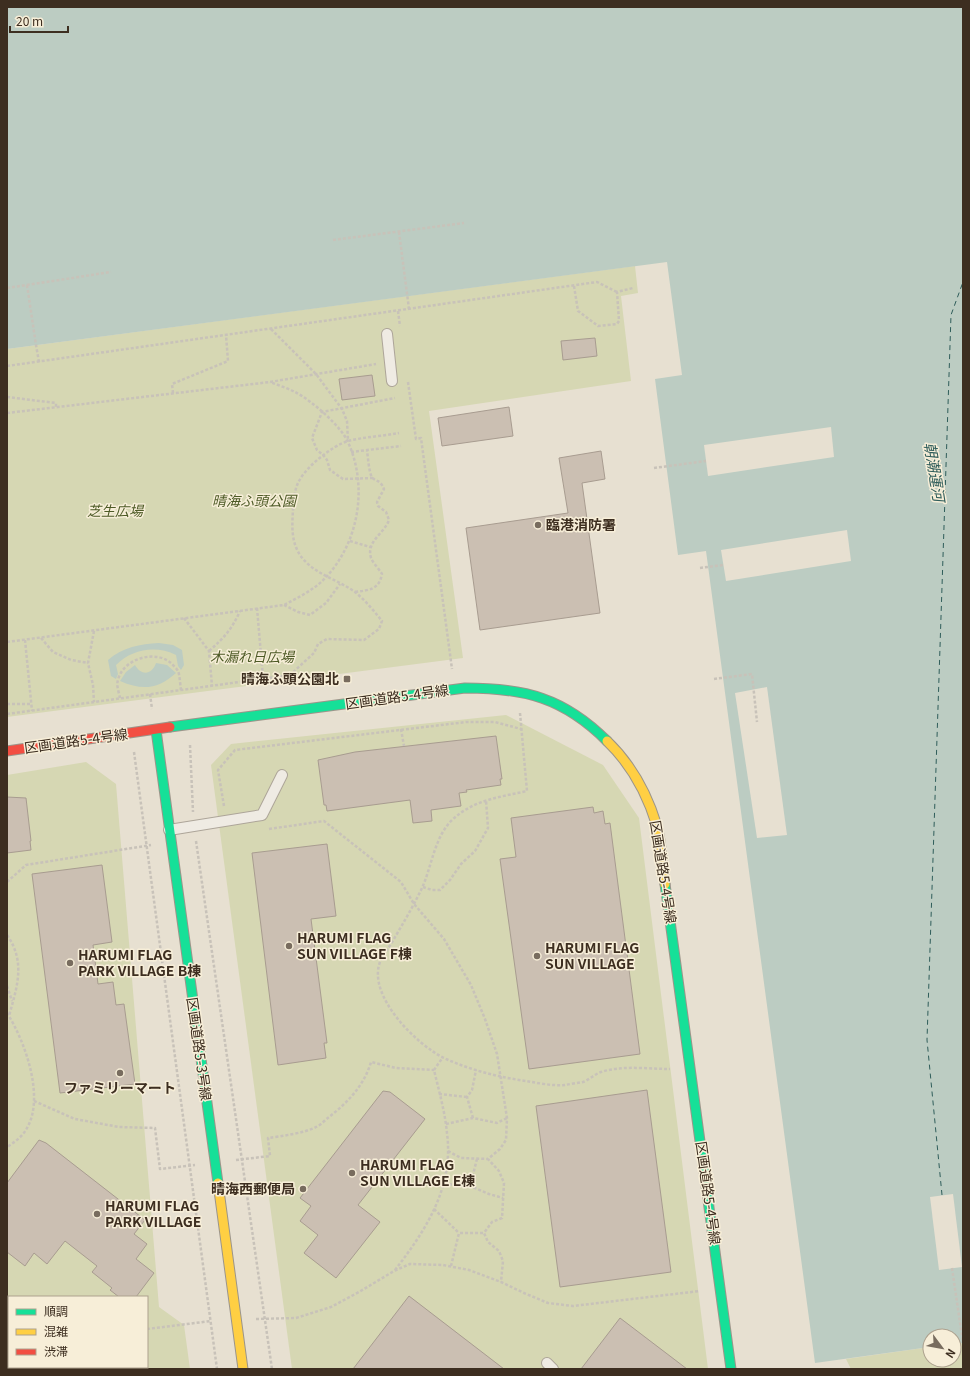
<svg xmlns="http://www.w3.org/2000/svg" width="970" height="1376" viewBox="0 0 970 1376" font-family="Georgia,'Noto Sans JP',serif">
<rect width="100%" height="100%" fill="#e7e0d1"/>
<g fill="#d6d7b3" fill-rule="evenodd">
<polygon points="635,266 638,293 621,296 631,381 429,411 463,658 7,717 7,349"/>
<polygon points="506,715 603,765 639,818 708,1369 292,1369 211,765 231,744"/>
<path d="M86,762L116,784L159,1307L184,1325L190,1369H7V775ZM9,1297H147V1367H9Z"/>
<polygon points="963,1343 963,1369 851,1369 846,1359 930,1347 930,1360 954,1360 954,1344"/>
</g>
<g fill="#bcccc2">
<polygon points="7,7 963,7 963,1343 954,1344 954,1336 930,1336 930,1347 815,1363 706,551 678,555 655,379 682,375 667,262 7,349"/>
<path d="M159,643L173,645L182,650L184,665L181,670L178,666L176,655C156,645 132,649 116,665L118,674L116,679L111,676L108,660C123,647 140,644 159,643Z"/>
<path d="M156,663L167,665L176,673C158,689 143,691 120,681L126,672L135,665C141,676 152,675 156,663Z"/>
</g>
<g fill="#e7e0d1">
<polygon points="831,427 834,457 708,476 704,445"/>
<polygon points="847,530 851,561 726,581 721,550"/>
<polygon points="767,687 787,835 757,838 735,693"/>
<polygon points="953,1194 962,1267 939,1270 930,1197"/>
</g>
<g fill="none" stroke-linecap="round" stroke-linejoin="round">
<polyline stroke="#2f5d5a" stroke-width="1" stroke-dasharray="5 4" stroke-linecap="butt" points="942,1195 927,1040 951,315 963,282"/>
</g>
<g fill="#cbbfb2" stroke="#a89c90">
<polygon points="595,338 597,356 563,360 561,341"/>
<polygon points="372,375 375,396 342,400 339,379"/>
<polygon points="509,407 513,436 442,446 438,418"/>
<polygon points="601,451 605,479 582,483 600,613 480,630 466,528 568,513 559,458"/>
<polygon points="496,736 502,779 500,779 501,785 466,790 467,792 459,793 461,806 431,810 432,821 413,823 410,800 327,811 326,805 324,805 318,760 355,752"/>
<polygon points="7,797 26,798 31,841 30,841 31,850 7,853"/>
<polygon points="593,807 594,813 603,811 605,824 610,823 640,1054 529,1069 500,859 516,857 511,818"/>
<polygon points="327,844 336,916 311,919 327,1043 324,1043 326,1058 278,1065 252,853"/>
<polygon points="102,865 112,942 93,945 98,984 113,982 116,1005 124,1004 135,1084 60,1093 32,874"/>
<polygon points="647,1090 671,1272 560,1287 536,1106"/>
<polygon points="383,1091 390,1092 425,1119 358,1205 380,1222 336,1278 304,1253 318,1235 300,1221 311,1206 300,1198"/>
<polygon points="39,1140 46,1143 145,1220 134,1234 147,1244 136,1259 154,1273 136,1297 119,1297 110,1290 112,1288 92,1272 97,1266 65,1241 47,1264 34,1253 25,1266 7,1252 7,1183"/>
<polygon points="409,1296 504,1369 353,1369"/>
<polygon points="620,1318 687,1369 581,1369"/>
</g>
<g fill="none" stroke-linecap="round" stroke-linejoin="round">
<defs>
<g id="lane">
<polyline points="387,334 392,381"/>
<polyline points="169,830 262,815 282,775"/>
<polyline points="547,1363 553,1369"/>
</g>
<g id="fast">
<path d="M170,727L465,688C525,688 564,698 607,741"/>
<polyline points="156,730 218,1183"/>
<polyline points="665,884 731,1369"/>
</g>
<g id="slow">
<path d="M607,741C632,765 647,793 657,826C662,844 662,865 665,884"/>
<polyline points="218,1183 243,1369"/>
</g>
<polyline id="jam" points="7,751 170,727"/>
</defs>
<use href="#lane" stroke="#ada599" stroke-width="12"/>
<use href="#fast" stroke="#9c958a" stroke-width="11"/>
<use href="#slow" stroke="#9c958a" stroke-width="11"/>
<use href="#jam" stroke="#9c958a" stroke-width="11"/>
<g stroke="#c8c2b9" stroke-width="2.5" stroke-dasharray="3 2" stroke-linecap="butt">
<polyline points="399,232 409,309"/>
<polyline points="333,240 464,223"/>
<polyline points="27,285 36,345 39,362"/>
<polyline points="574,286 578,311 598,326 617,324 619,321 617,292 633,288"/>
<polyline points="7,288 111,272"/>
<polyline points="398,311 400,326"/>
<polyline points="271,329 316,374 342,409 347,421 348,441"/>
<polyline points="7,366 597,282 617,292"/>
<polyline points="408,382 416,439 421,438 452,669"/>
<polyline points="173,393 172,384 228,361 226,335"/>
<polyline points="7,397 56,403 56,407"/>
<polyline points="7,413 270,382 376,364"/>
<polyline points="351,452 401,446"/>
<polyline points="654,468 706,461"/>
<polyline points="373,478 343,479 330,470 327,460 323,455 317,450 312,438 322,412 395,398"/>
<polyline points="350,541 370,547"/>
<polyline points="700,568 723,565"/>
<path d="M355,592C369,590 379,590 382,574C379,569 373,563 371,558C366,541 384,534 389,520L386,512L378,506L377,502L384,489C380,479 377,483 372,477C369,473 368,457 367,451"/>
<polyline points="284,605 298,612 310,615 326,603 340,584"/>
<polyline points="257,608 263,678"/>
<polyline points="184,618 209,651 212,686"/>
<polyline points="94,631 88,663 93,685 94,702"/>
<polyline points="41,638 53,652 71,660 88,663"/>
<polyline points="25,640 32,711"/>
<path d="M7,642L284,605C299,597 316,589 327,576C359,541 368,486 348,442C341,426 311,400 295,392C287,388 278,385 270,382"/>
<path d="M209,651C224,638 232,629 240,611"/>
<polyline points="714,679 752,674 757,722"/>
<polyline points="150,694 152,709"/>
<path d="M120,698C119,693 116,685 118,680C123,658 157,649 172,664C174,666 177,669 178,671C180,676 180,684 181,690"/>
<polyline points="7,704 30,704"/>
<path d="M520,713L527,791C500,797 473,800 452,820C434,838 432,866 422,888C413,907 402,925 391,944C388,949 382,955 380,962C367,996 417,1045 444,1058C470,1070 498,1077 526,1081C538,1083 552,1086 565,1085C570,1084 577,1083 583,1082C589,1080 595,1074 601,1072C623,1065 648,1069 670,1069"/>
<path d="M7,714L290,675L314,653L318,644L327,639L364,640L379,629L382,621C374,611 365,600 355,592C337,579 313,574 300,555C291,541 292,526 293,510C294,500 294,490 299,481C307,466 332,446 348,441C364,437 383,436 399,433"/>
<polyline points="401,729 404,746"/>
<polyline points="190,745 193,812"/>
<polyline points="134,752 217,1369"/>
<polyline points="224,806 218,770 235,750 466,722 495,722 521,729"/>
<polyline points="269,829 324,821 401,882 414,904 444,939 471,985 485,1019 497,1054 507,1118 506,1140 500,1149 488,1159 499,1171 504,1183 502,1218 492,1222 484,1233 488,1242 499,1251 503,1261 501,1282"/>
<polyline points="196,841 272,1369"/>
<polyline points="7,882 26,865 151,845"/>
<polyline points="423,887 432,890 440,890 450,880 461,864 475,851 488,828 486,800"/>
<path d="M7,935C26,962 17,987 9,1016"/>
<polyline points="7,986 12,1001"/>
<path d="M7,1013C25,1041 45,1097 27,1128C23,1136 15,1142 7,1147"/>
<polyline points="439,1094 467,1097"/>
<polyline points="34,1101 75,1119 119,1127 155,1128 160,1169 195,1165"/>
<polyline points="473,1118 467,1097 472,1090 476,1070"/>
<polyline points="446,1124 473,1118 497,1123 507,1118"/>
<polyline points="448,1151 461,1158 488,1159"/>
<path d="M236,1160L270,1156L268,1138C282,1136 305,1133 316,1127C321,1125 325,1120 329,1117C347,1103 364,1086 371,1062L396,1068L434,1070"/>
<polyline points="444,1184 470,1186 489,1194 503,1198"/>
<polyline points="470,1186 477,1159"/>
<polyline points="434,1209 459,1233"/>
<polyline points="451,1266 459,1233 484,1233"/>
<polyline points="952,1268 963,1343"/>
<path d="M395,1270C426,1230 454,1187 447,1133C445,1112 439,1091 434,1070L443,1057"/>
<polyline points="256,1319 296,1318 331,1307 359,1292 394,1271 410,1264 443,1265 469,1270 501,1282 524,1293 548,1303 573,1306 700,1291"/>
<polyline points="147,1329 211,1321"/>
<polyline points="7,1345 9,1344"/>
</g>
<use href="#lane" stroke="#efebe3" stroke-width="10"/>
<use href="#fast" stroke="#16e098" stroke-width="9"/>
<use href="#slow" stroke="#ffcf43" stroke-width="9"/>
<use href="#jam" stroke="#f24e42" stroke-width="9"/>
</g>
<g fill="#786c5e" stroke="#f7eed8" stroke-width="1.5">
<circle cx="538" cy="525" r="4"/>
<rect x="343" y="675" width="8" height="8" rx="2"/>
<circle cx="289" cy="946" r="4"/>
<circle cx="537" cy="956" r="4"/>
<circle cx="70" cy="963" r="4"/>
<circle cx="120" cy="1073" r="4"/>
<circle cx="352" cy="1173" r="4"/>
<circle cx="303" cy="1189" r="4"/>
<circle cx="97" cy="1214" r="4"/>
</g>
<g text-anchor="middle" stroke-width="3" stroke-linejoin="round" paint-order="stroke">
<g font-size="14" font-style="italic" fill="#4d5a26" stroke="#f7eed8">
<text x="254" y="506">晴海ふ頭公園</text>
<text x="115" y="516">芝生広場</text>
<text x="252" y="662">木漏れ日広場</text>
</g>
<g font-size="14" font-weight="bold" fill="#3d2e20" stroke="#f7eed8" text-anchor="start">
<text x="546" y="530">臨港消防署</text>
<text x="339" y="684" text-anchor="end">晴海ふ頭公園北</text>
<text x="297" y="943">HARUMI FLAG<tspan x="297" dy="16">SUN VILLAGE F棟</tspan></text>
<text x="545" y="953">HARUMI FLAG<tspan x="545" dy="16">SUN VILLAGE</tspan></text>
<text x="78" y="960">HARUMI FLAG<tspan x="78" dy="16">PARK VILLAGE B棟</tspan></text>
<text x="120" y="1093" text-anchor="middle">ファミリーマート</text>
<text x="360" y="1170">HARUMI FLAG<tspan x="360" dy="16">SUN VILLAGE E棟</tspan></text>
<text x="295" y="1194" text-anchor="end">晴海西郵便局</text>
<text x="105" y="1211">HARUMI FLAG<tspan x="105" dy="16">PARK VILLAGE</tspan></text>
</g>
<g font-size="14" fill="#3d2e20" stroke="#f7eed8">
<text transform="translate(397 697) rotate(-8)" y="5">区画道路5-4号線</text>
<text transform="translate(76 741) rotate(-8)" y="5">区画道路5-4号線</text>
<text transform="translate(663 872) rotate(81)" y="5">区画道路5-4号線</text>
<text transform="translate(199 1049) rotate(82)" y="5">区画道路5-3号線</text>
<text transform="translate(708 1193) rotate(82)" y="5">区画道路5-4号線</text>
</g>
<g font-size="15" font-style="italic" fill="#2f5d5a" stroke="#f7eed8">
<text transform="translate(934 472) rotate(81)" y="5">朝潮運河</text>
</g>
</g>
<rect width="970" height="1376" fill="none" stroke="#3d2e20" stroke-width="16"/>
<rect x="8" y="1296" width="140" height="72" fill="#f7eed8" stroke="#ada18e"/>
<rect x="16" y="1309" width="20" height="6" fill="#16e098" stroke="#ada18e"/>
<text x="44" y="1316" font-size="12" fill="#3d2e20">順調</text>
<rect x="16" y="1329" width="20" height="6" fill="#ffcf43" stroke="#ada18e"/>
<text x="44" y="1336" font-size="12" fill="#3d2e20">混雑</text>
<rect x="16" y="1349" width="20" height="6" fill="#f24e42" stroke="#ada18e"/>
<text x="44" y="1356" font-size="12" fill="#3d2e20">渋滞</text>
<g transform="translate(942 1348) rotate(122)"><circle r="19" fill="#f7eed8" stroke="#ada18e"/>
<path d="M0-3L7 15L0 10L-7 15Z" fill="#786c5e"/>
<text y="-6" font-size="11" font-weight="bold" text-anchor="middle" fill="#3d2e20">N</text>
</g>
<path d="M10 26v6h58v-6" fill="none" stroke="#3d2e20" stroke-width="2"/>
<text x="16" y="26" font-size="12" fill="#3d2e20" stroke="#f7eed8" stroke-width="3" paint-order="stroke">20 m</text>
</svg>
